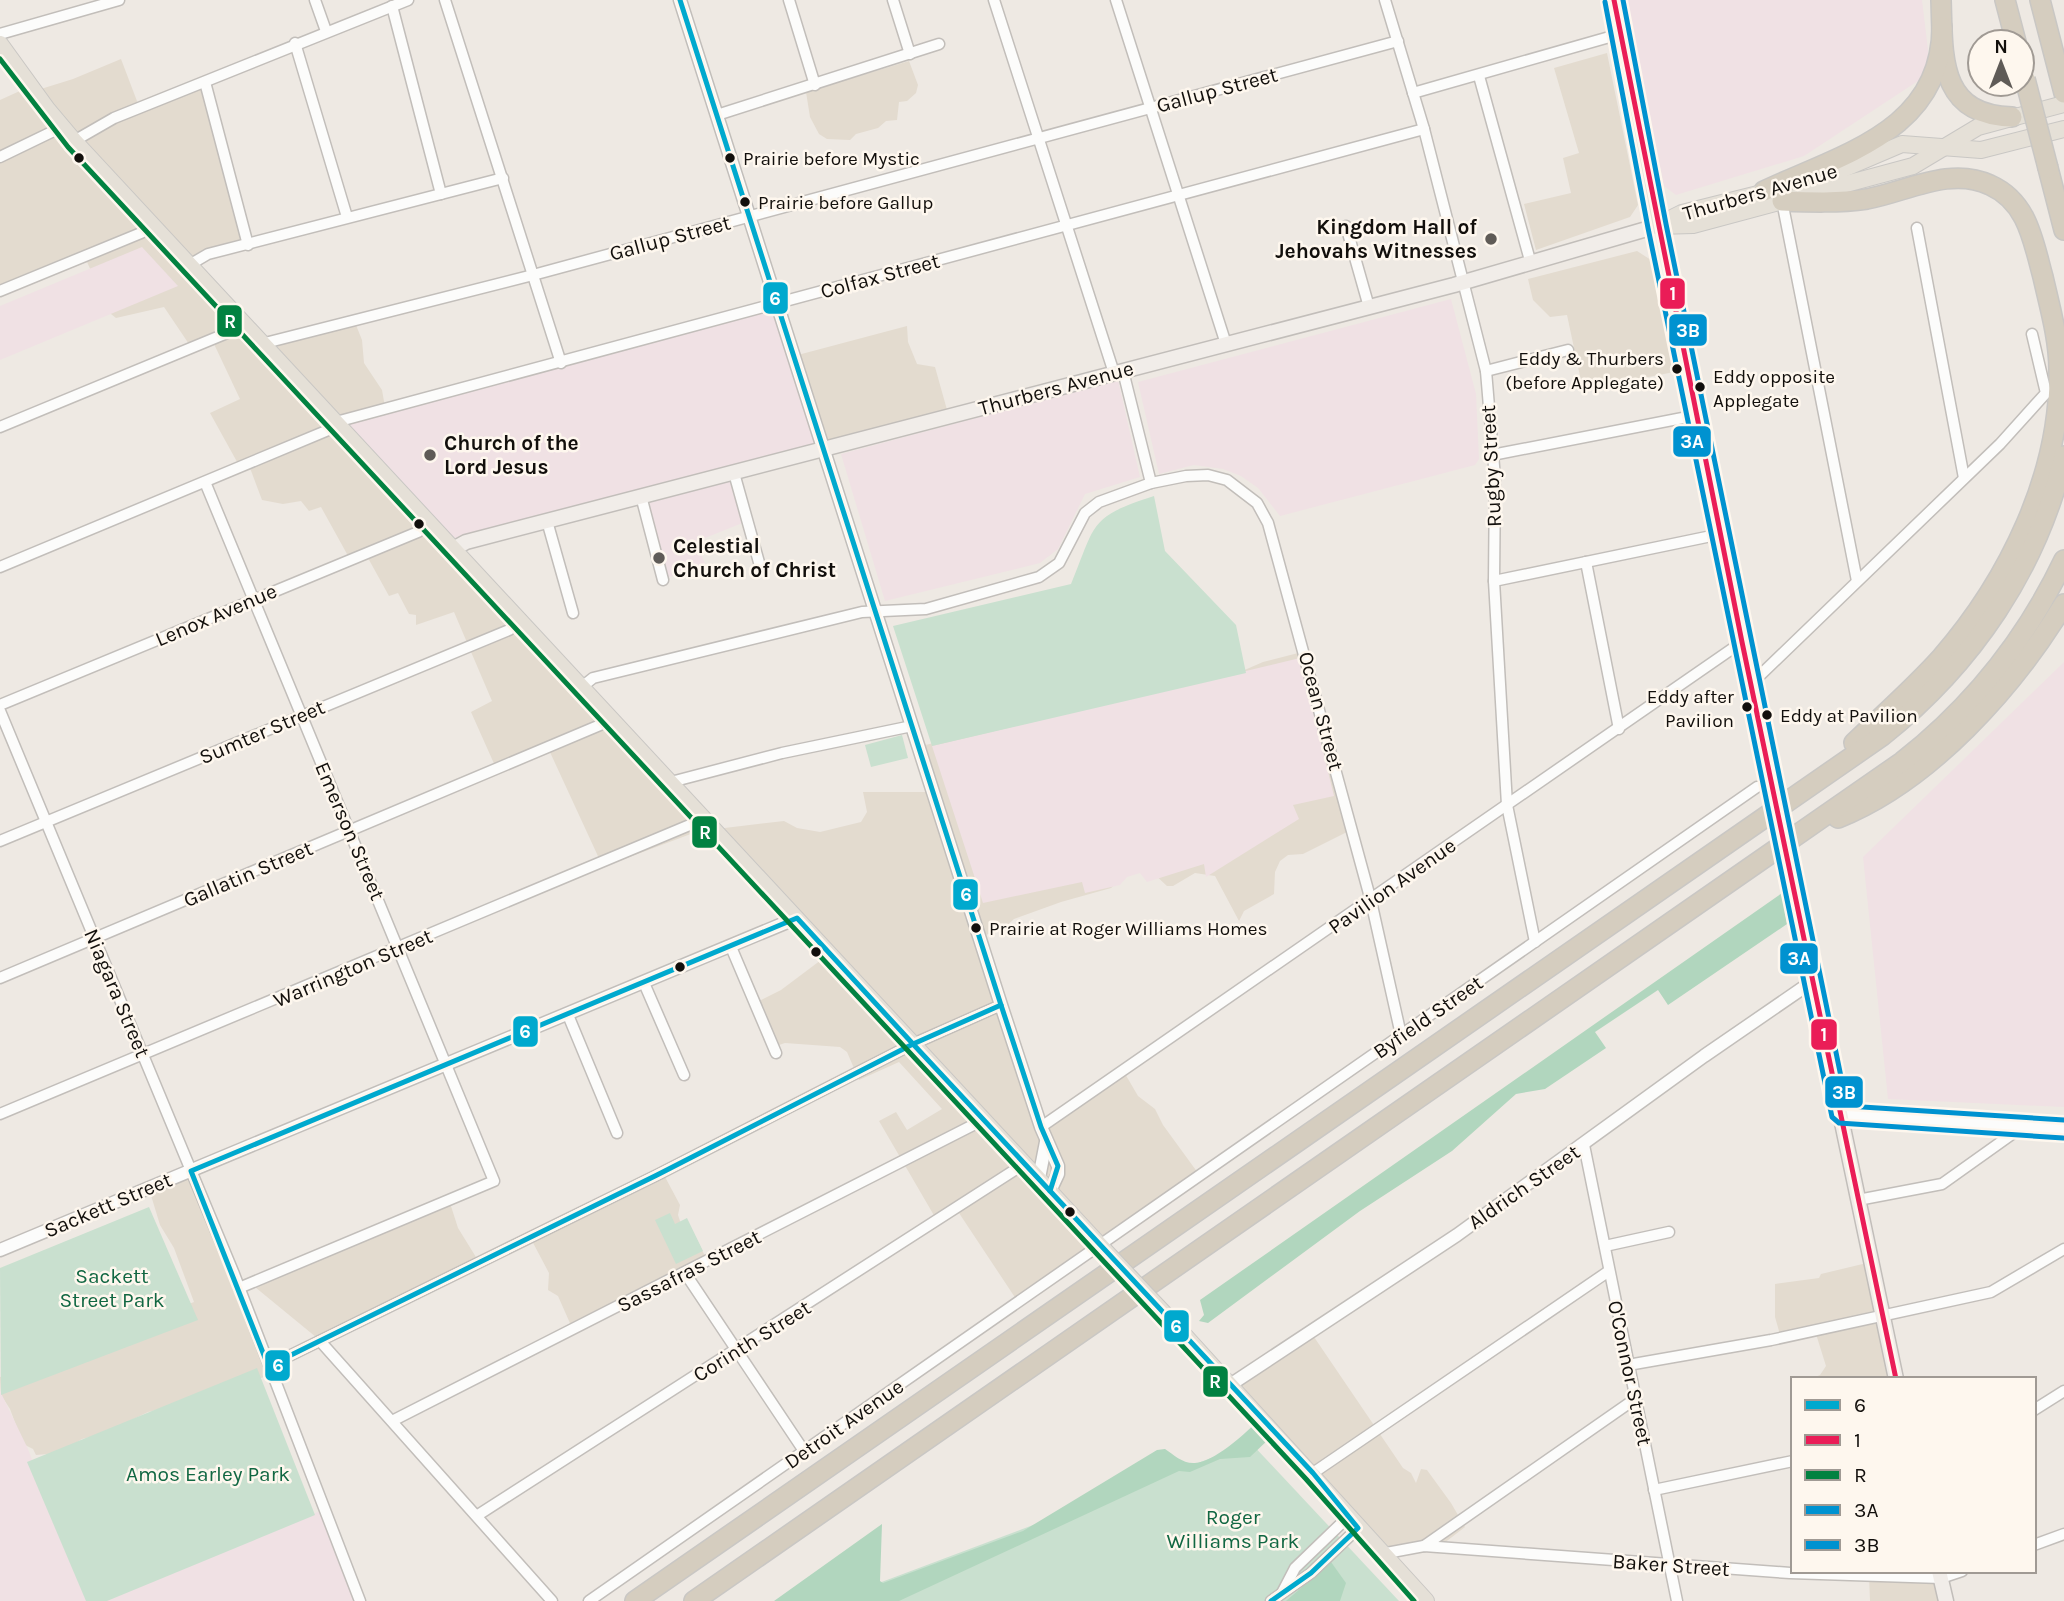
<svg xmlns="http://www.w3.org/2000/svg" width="2064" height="1601" viewBox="0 0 2064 1601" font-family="Karla,sans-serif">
<rect width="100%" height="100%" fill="#eee9e3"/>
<g fill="#e3dbcf">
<polygon points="1607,53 1638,205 1630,217 1536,250 1524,204 1571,193 1563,158 1579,153 1554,68"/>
<polygon points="121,59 140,109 204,85 248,242 184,262 259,347 356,325 362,340 364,363 382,390 385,407 338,423 704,829 603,867 549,750 496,768 471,712 492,701 454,612 416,625 416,615 409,614 398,593 389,596 368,558 352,563 321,507 309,511 301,501 283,504 262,500 250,468 241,469 210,413 240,399 214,344 193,350 164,307 116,318 111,314 87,262 0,296 0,100 22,90 28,93 73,79"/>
<polygon points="909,61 918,85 916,93 907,101 899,102 897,120 886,121 878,128 856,134 850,140 827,139 819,134 810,117 806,92"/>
<polygon points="1637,251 1651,260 1674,372 1583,390 1567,315 1550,317 1533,300 1528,279"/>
<polygon points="907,326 908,342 917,364 935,367 949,417 828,450 794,356"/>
<polygon points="1302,652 1351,830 1303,854 1288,855 1280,861 1275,872 1274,894 1244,911 1239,921 1215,876 1195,873 1173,886 1167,886 1152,872 1126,873 1111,888 1061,902 1014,919 1002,930 982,936 1037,1126 1124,1072 1138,1096 1155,1109 1163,1125 1198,1173 1020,1305 959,1213 939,1224 879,1121 896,1112 907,1130 942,1109 899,1062 859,1080 847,1052 840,1047 785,1043 776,1046 757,1002 781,990 825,957 708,830 784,821 797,828 820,832 861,822 867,812 863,792 934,792 921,746 1240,672 1263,662"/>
<polygon points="191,1174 272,1374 205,1399 148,1412 105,1433 82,1439 59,1453 36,1455 33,1449 23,1444 10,1409 1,1395 0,1377 194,1302 174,1248 160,1225 150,1192"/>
<polygon points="664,1175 680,1205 678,1215 682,1227 697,1240 709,1264 573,1330 558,1296 548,1290 549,1273 531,1239"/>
<polygon points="450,1203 458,1228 479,1262 322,1342 255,1287"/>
<polygon points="1871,1262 1897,1379 1810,1379 1820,1375 1826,1366 1816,1334 1781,1338 1775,1317 1775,1284 1819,1278 1821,1274"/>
<polygon points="1312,1334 1403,1468 1411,1473 1416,1483 1421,1469 1427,1470 1451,1503 1465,1527 1439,1547 1382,1549 1230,1388"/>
<polygon points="1835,1571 1940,1571 1946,1601 1870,1601 1869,1575"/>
</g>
<g fill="#f0e1e4">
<polygon points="1626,0 1922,0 1928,50 1927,75 1804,156 1676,195 1664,186"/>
<polygon points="142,247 178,286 0,360 0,306"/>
<polygon points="1451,299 1476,394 1479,459 1475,465 1280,516 1258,488 1241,476 1223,469 1194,465 1159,474 1138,382"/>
<polygon points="775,305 824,448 737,474 745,522 705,538 702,557 707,568 664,578 644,501 451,548 335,425"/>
<polygon points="1118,380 1140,477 1085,494 1058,549 1040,563 885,601 841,454"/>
<polygon points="1300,658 1334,796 1293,805 1299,819 1206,877 1204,864 1147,882 1140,873 1127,877 1120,885 1085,893 1082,882 983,903 932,746"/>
<polygon points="2064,662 2064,1107 1888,1099 1863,857"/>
<polygon points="0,1391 28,1449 50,1507 170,1570 323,1510 361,1601 0,1601"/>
</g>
<g fill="#c9e0cf">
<path d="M1154,496L1165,551L1236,625L1246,673L932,746L893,626L1071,584C1096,524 1088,517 1154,496Z"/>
<polygon points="902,735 908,758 871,767 865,745"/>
<polygon points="149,1207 198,1320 1,1395 0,1268"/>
<polygon points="670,1213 675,1224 687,1218 703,1251 676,1264 655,1220"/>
<polygon points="257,1368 315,1515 107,1601 86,1601 27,1462"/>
<polygon points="1251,1443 1399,1601 831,1601"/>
</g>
<g fill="#b1d6be">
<polygon points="1782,893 1787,924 1668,1005 1658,990 1595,1032 1606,1048 1545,1089 1516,1094 1452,1151 1360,1211 1208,1323 1199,1321 1204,1315 1200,1300"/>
<path d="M1256,1423L1270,1438L1250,1457L1220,1459L1190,1472L1179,1471L899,1601H774L882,1524L880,1581L883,1583L1023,1531L1157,1450L1165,1449C1174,1455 1183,1464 1195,1463C1214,1462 1243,1435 1256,1423Z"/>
<polygon points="1331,1562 1346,1583 1340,1601 1286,1601"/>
</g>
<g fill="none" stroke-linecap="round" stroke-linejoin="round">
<defs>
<g id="minor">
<polyline points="315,0 326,31"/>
<polyline points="445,0 561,363"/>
<polyline points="789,0 815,85"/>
<polyline points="893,0 910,54"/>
<polyline points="994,0 1114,373"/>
<polyline points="1116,0 1226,344"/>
<polyline points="1385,0 1424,129 1486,371 1495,478 1494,581 1507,805 1535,942"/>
<polyline points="392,6 441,194"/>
<polyline points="0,34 119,0"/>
<polyline points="295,43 347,217"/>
<polyline points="1479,76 1531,264"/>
<polyline points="205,82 248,245"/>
<polyline points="1413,93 1620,34"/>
<polyline points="717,115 939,44"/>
<polyline points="74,141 114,118 408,0"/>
<polyline points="0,157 62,127"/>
<polyline points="1782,201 1857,581"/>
<polyline points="1346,226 1369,307"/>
<polyline points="1917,228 1964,478"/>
<polyline points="191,264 208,254 503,178"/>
<polyline points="0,291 141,233 152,224"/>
<polyline points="265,343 533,275 1398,41"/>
<polyline points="1123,371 1151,483"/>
<polyline points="1486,371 1568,350"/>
<polyline points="0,427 232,331 245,323"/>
<polyline points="1492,455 1698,415"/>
<polyline points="734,473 760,566"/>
<polyline points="205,482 494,1181 239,1288"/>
<polyline points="641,496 663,580"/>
<polyline points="547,521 573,613"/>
<polyline points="1586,562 1619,729"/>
<polyline points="0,567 326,431 336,422 1424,129"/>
<polyline points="1494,581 1721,534"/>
<polyline points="1751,684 2000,444 2046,393 2032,334"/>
<polyline points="583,686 593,678 862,612 926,609 1039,577 1059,563 1085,513 1099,502 1151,483 1186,476 1208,475 1227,480 1257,503 1268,523 1371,901 1401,1035"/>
<polyline points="0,705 418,532 429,522"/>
<polyline points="0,711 234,1274 360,1601"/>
<polyline points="671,782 782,753 912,726"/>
<polyline points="0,841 509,630 521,619"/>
<polyline points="731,947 776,1053"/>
<polyline points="0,978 612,720"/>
<polyline points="644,983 684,1075"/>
<polyline points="568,1015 617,1133"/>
<polyline points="0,1114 704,819"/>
<polyline points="1041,1127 1742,642"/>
<polyline points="1584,1145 1677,1601"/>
<polyline points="1858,1200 1942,1184 2022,1127"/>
<polyline points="1605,1246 1669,1232"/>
<polyline points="685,1273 804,1451"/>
<polyline points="320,1341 552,1601"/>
<polyline points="1628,1365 1771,1340 1991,1292 2064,1249"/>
<polyline points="271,1373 285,1358 657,1175 913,1044 1001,1005"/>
<polyline points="2034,1410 2064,1391"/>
<polyline points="394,1420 983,1120"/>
<polyline points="1313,1473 1609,1271"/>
<polyline points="1654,1490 1793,1461"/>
<polyline points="478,1515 1024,1164"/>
<polyline points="2034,1545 2064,1534"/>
<polyline points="1424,1546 1635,1399"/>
<polyline points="1381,1554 1424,1546 1790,1573 1941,1578 1962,1571"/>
<polyline points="1282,1593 1295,1568 1349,1516"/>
<polyline points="589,1601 1757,787"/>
<polyline points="1271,1601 1311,1573 1358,1528"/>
</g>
<g id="tertiary">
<polyline points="680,0 1001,1005 1041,1127 1058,1166 1058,1174 1050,1191"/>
<polyline points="1840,1114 2064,1129"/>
<polyline points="1039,1178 1046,1142"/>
<polyline points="0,1250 797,918"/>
<polyline points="1230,1385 1457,1235 1704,1056 1813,981"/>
</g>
<g id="secondary">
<polyline points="455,548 466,542 1454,285 1657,226 1775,798"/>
<polyline points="1801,928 1896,1379"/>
<polyline points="1939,1571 1946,1601"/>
</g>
<g id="primary">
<polyline points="1614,0 1657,226"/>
<polyline points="0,44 47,109 74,141 1104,1250"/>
<polyline points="1799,185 1827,176 1902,144 1981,150 2064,129"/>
<polyline points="1662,223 1682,213 1774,190"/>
<polyline points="1657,226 1693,225 1913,166 1978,127 2064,104"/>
<polyline points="1173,1323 1426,1601"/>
</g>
<g id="motorway">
<path d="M1941,0C1943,56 1938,115 2012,117"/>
<polyline points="2005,0 2016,42"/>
<polyline points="2040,0 2064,93"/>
<polyline points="2048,168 2064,230"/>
<path d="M1764,191C1842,154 1942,131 1942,27"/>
<path d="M1782,201C1810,202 1839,203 1867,199C1906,192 1950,166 1990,185C2028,202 2033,241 2043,277C2050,308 2059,339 2059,370C2061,475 2008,581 1941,658C1914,688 1883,715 1854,743"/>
<path d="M1838,818C1930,781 2013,688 2064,604"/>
<path d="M635,1601L1882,736C1972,664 2037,569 2064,456"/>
<path d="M694,1601L1902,762C1972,707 2026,640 2064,560"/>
</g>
</defs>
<use href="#minor" stroke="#c2beba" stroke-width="13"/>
<use href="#tertiary" stroke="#c2beba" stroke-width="15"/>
<use href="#secondary" stroke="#c2beba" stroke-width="17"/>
<use href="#primary" stroke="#c9c7c4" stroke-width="18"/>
<use href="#motorway" stroke="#c9c7c4" stroke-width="22"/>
<use href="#minor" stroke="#fcfcfb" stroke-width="10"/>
<use href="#tertiary" stroke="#fcfcfb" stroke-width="12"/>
<use href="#secondary" stroke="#f1ede9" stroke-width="14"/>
<use href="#primary" stroke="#e5e0d7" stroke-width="16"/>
<use href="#motorway" stroke="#d5cdbf" stroke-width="19"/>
<defs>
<polyline id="secondary-bridge" points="1775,798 1801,928"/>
<polyline id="primary-bridge" points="1104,1250 1173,1323"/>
<polyline id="motorway-bridge" points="2025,79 2048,168"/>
</defs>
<use href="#secondary-bridge" stroke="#c2beba" stroke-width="17" stroke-linecap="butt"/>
<use href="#primary-bridge" stroke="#c9c7c4" stroke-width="18" stroke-linecap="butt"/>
<use href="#motorway-bridge" stroke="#c9c7c4" stroke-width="22" stroke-linecap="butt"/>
<use href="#secondary-bridge" stroke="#f1ede9" stroke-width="14"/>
<use href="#primary-bridge" stroke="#e5e0d7" stroke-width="16"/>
<use href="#motorway-bridge" stroke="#d5cdbf" stroke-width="19"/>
<defs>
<g id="bus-1">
<polyline points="680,0 1001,1005 1041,1127 1058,1166 1050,1191"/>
<polygon points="797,918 913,1044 657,1175 285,1358 271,1373 191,1171"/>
<polyline points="913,1044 1313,1473 1358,1528 1311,1573 1271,1601"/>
<polyline points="913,1044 1001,1005"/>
</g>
<polyline id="bus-2" points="1614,0 1742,642 1896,1379"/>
<polyline id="bus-3" points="0,59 68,147 1306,1479 1414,1601"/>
<polyline id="bus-4" points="1605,2 1648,228 1832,1117 1839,1123 2063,1138"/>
<polyline id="bus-5" points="1623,0 1666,224 1847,1106 2064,1120"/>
</defs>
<use href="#bus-1" stroke="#fef7ee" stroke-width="10"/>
<use href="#bus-2" stroke="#fef7ee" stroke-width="10"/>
<use href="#bus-3" stroke="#fef7ee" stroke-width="10"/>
<use href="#bus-4" stroke="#fef7ee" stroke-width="10"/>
<use href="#bus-5" stroke="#fef7ee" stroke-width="10"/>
<use href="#bus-1" stroke="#00a9ce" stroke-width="5"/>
<use href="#bus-2" stroke="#ea1d57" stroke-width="5"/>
<use href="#bus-3" stroke="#028241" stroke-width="5"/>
<use href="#bus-4" stroke="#0092d0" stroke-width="5"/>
<use href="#bus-5" stroke="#0092d0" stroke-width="5"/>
</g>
<g fill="#120f0c" stroke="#fef7ee" stroke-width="2.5">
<circle cx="79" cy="158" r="6"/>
<circle cx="730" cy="158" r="6"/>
<circle cx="745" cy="202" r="6"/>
<circle cx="1677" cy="369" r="6"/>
<circle cx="1700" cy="387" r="6"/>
<circle cx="419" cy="524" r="6"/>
<circle cx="1747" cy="707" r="6"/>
<circle cx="1767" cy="715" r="6"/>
<circle cx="976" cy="928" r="6"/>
<circle cx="816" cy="952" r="6"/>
<circle cx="680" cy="967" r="6"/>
<circle cx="1070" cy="1212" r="6"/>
</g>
<g fill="#5f5b57" stroke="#fef7ee" stroke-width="2.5">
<circle cx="1491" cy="239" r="7"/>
<circle cx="430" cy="455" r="7"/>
<circle cx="659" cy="558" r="7"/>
</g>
<g text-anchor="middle" stroke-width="5" stroke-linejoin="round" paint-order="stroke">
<g font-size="19" fill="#120f0c" stroke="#fef7ee" text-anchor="start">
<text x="743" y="165">Prairie before Mystic</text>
<text x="758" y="209">Prairie before Gallup</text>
<text x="1664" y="365" text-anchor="end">Eddy &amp; Thurbers<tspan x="1664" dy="24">(before Applegate)</tspan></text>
<text x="1713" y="383">Eddy opposite<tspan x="1713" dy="24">Applegate</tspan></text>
<text x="1734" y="703" text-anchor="end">Eddy after<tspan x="1734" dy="24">Pavilion</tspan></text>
<text x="1780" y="722">Eddy at Pavilion</text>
<text x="989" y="935">Prairie at Roger Williams Homes</text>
</g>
<g font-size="21" fill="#120f0c" stroke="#fef7ee">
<text transform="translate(1217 90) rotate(-15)" y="7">Gallup Street</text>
<text transform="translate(1760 192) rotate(-16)" y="7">Thurbers Avenue</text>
<text transform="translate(670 238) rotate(-15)" y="7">Gallup Street</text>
<text transform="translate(880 276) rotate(-15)" y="7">Colfax Street</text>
<text transform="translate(1056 388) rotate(-15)" y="7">Thurbers Avenue</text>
<text transform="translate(1491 466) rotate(-93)" y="7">Rugby Street</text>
<text transform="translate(216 615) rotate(-23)" y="7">Lenox Avenue</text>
<text transform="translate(1321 711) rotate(75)" y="7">Ocean Street</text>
<text transform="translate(262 732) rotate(-23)" y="7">Sumter Street</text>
<text transform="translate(350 831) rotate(67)" y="7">Emerson Street</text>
<text transform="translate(248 874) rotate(-23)" y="7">Gallatin Street</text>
<text transform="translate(1392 886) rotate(-35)" y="7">Pavilion Avenue</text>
<text transform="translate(353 968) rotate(-23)" y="7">Warrington Street</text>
<text transform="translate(117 993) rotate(67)" y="7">Niagara Street</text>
<text transform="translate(1428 1017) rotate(-35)" y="7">Byfield Street</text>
<text transform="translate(1524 1187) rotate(-35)" y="7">Aldrich Street</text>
<text transform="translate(108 1205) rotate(-23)" y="7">Sackett Street</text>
<text transform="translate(689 1271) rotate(-27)" y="7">Sassafras Street</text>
<text transform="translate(752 1341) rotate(-32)" y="7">Corinth Street</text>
<text transform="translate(1630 1373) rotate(78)" y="7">O'Connor Street</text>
<text transform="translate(844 1424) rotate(-35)" y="7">Detroit Avenue</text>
<text transform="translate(1671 1565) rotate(4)" y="7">Baker Street</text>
</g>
<g font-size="21" font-weight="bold" fill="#120f0c" stroke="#fef7ee" text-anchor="start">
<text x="1477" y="234" text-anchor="end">Kingdom Hall of<tspan x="1477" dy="24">Jehovahs Witnesses</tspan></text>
<text x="444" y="450">Church of the<tspan x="444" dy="24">Lord Jesus</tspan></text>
<text x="673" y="553">Celestial<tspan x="673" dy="24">Church of Christ</tspan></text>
</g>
<g font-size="21" fill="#116742" stroke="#fef7ee">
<text x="112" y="1283">Sackett<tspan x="112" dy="24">Street Park</tspan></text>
<text x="208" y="1481">Amos Earley Park</text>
<text x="1233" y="1524">Roger<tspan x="1233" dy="24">Williams Park</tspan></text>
</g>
</g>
<g stroke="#fef7ee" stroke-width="2.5">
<rect x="1659" y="277" width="27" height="33" rx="7" fill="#ea1d57"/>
<rect x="762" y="281" width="27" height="34" rx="7" fill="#00a9ce"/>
<rect x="216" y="304" width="27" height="34" rx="7" fill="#028241"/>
<rect x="1668" y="313" width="40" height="34" rx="7" fill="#0092d0"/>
<rect x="1672" y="425" width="40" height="33" rx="7" fill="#0092d0"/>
<rect x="691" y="815" width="27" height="34" rx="7" fill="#028241"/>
<rect x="952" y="878" width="27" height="33" rx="7" fill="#00a9ce"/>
<rect x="1779" y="942" width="40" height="33" rx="7" fill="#0092d0"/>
<rect x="512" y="1015" width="27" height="33" rx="7" fill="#00a9ce"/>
<rect x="1810" y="1018" width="28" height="33" rx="7" fill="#ea1d57"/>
<rect x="1824" y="1075" width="40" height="34" rx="7" fill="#0092d0"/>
<rect x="1163" y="1309" width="27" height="34" rx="7" fill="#00a9ce"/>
<rect x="264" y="1349" width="27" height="33" rx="7" fill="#00a9ce"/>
<rect x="1202" y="1365" width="27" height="33" rx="7" fill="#028241"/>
</g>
<g font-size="19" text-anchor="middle" font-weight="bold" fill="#fff">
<text x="1673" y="300">1</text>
<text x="775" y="305">6</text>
<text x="230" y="328">R</text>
<text x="1688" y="337">3B</text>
<text x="1692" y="448">3A</text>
<text x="705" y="839">R</text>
<text x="966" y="901">6</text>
<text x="1799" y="965">3A</text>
<text x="525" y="1038">6</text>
<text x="1824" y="1041">1</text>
<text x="1844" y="1099">3B</text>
<text x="1176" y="1333">6</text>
<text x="278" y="1372">6</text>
<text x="1215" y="1388">R</text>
</g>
<rect x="1791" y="1377" width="245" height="196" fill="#fef7ee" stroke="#a09a94" stroke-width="2"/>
<rect x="1805" y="1400" width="35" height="10" fill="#00a9ce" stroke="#a09a94" stroke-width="2"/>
<text x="1854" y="1412" font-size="21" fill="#120f0c">6</text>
<rect x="1805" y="1435" width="35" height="10" fill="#ea1d57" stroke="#a09a94" stroke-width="2"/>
<text x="1854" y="1447" font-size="21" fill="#120f0c">1</text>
<rect x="1805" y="1470" width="35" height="10" fill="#028241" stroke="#a09a94" stroke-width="2"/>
<text x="1854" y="1482" font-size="21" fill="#120f0c">R</text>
<rect x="1805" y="1505" width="35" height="10" fill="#0092d0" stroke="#a09a94" stroke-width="2"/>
<text x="1854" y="1517" font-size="21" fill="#120f0c">3A</text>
<rect x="1805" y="1540" width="35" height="10" fill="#0092d0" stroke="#a09a94" stroke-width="2"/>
<text x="1854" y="1552" font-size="21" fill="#120f0c">3B</text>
<g transform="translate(2001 63)"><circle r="33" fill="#fef7ee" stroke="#a09a94" stroke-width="2"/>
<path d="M0-5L12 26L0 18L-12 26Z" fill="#5f5b57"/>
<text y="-10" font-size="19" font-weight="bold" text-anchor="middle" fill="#120f0c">N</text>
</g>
</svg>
